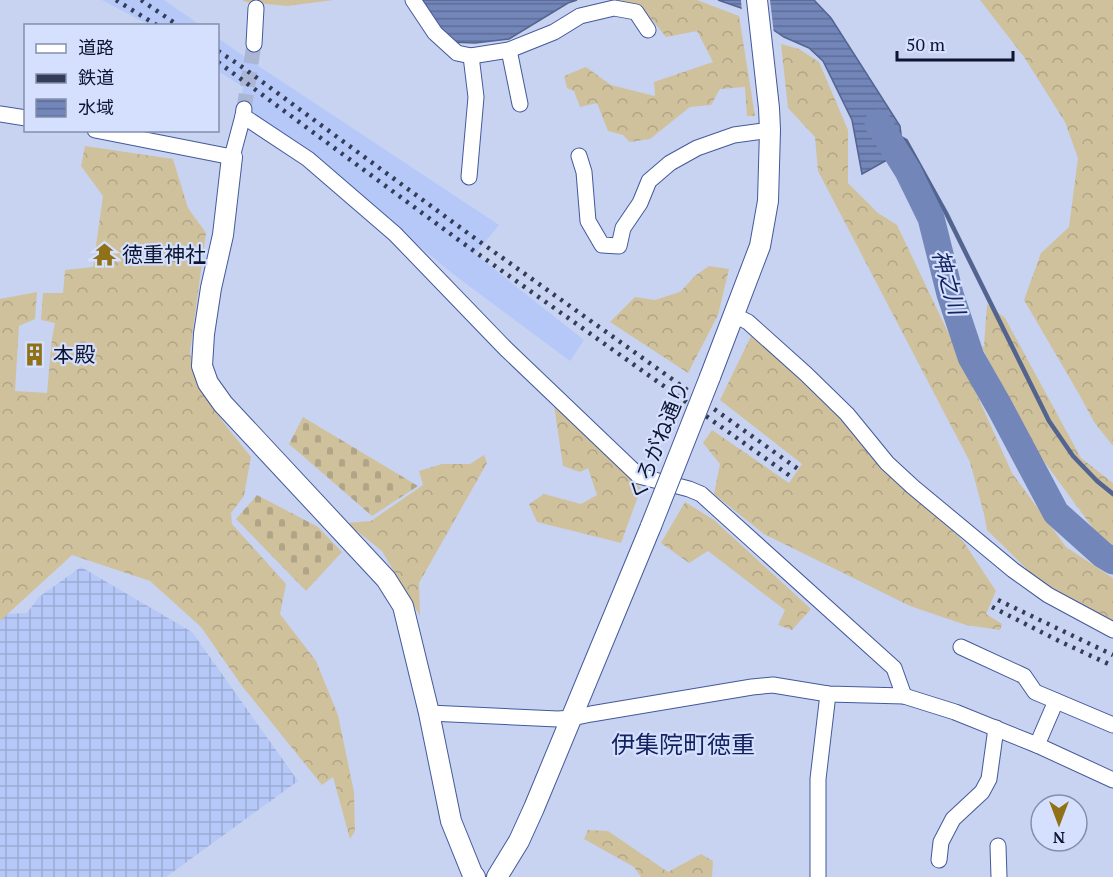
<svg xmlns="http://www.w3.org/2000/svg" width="1113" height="877" viewBox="0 0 1113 877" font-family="'PT Serif','Noto Sans JP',serif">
<defs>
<pattern id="industrial-grid" width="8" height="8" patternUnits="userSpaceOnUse" patternTransform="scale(1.5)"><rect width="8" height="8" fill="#b5c8f8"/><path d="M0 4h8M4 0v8" fill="none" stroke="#9aabd5"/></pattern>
<pattern id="grass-tufts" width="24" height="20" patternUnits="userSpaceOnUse" patternTransform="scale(1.5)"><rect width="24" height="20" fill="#d0c19d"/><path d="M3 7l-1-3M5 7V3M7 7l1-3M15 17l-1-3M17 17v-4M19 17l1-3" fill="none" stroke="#b1a588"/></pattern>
<pattern id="forest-crowns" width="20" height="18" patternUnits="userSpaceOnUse" patternTransform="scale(1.5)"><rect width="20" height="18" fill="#d0c19d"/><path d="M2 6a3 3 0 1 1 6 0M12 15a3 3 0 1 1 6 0" fill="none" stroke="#b1a588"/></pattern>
<pattern id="cemetery-stones" width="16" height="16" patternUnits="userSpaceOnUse" patternTransform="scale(1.5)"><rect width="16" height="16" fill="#d0c19d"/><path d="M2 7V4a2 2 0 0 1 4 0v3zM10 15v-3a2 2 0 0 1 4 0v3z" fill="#b1a588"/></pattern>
<pattern id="water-rules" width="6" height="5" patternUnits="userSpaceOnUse" patternTransform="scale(1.5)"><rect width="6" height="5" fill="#7386b9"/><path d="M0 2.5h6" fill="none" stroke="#5d6c97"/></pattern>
</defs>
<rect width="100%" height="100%" fill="#c7d3f1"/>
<g fill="#b5c8f8">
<polygon points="102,0 164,0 200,25 149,25"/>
<polygon points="218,38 242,55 499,225 475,254 584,340 570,361 453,274 308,155 240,106 243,87 218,71"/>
</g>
<polygon fill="url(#industrial-grid)" points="81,567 192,632 298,781 166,877 0,877 0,614 27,613 39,597"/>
<polygon fill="url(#grass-tufts)" points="242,0 334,0 287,6 246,2"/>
<g fill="url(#forest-crowns)">
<polygon points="619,0 697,0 739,16 755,116 747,116 745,87 720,89 711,105 690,107 650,139 630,142 623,135 608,131 597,103 580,107 574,91 567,88 564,76 586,67 611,85 655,96 654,82 713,62 697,31 666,37 644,10"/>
<polygon points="980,0 1113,0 1113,446 1094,422 1079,394 1024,300 1041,253 1069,227 1078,158 1065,122 1024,57"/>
<polygon points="781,44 799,49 819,62 848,130 848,183 878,213 897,225 964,366 1012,473 1066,547 1113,578 1113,621 1083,606 1035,577 987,530 984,514 970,462 818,171 815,137 788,108"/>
<polygon points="85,146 173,159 188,208 206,233 190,352 196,382 223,422 251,457 244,496 231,513 232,524 286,584 280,614 316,661 338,715 354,792 355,831 350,839 333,777 322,785 242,686 201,627 150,581 72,555 0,621 0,299 37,292 35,319 19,326 15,391 47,393 52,338 55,323 41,320 43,293 63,293 65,270 93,267 103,196 81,166"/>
<polygon points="709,266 729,269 718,315 688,373 610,322 635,297 655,300 680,292 696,275"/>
<polygon points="987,304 1005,318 1081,458 1113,483 1113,550 1106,546 1024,434 982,347 984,346"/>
<polygon points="753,332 806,380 898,478 963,541 996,591 986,614 1002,624 1000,630 966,625 910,606 764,534 714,494 720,464 703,443 712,430 789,483 802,464 720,400"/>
<polygon points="554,405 641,488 621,543 537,522 529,504 544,494 581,504 597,495 588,468 580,472 563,466"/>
<polygon points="484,455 487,463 419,583 420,616 382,551 347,523 371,521 423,485 419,471 442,464 470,464"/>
<polygon points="685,502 714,520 811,609 792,630 778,625 785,610 708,551 689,563 661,543"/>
<polygon points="588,830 608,831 668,872 701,854 713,861 712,877 641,877 634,867 584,839"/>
</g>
<g fill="url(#cemetery-stones)">
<polygon points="303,417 418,486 372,516 289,444"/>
<polygon points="257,495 318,527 342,552 306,591 236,519"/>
</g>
<g fill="url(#water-rules)" stroke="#546490" stroke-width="1.5">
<polygon points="422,0 577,0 568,3 509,39 475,43 448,42"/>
<polygon points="718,0 814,0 831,18 900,126 903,151 862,174 852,120 823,61 809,48 784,37 741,8"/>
</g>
<polygon fill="#c7d3f1" points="741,0 770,0 774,34 742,13"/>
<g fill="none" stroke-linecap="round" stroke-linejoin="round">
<polyline stroke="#546490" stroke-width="4.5" points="899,137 906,141 946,213 1049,421 1073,456 1097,481 1113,494"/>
<polyline stroke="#7386b9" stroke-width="27" points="878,123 908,171 931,218 950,294 971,357 999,406 1056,513 1103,555 1113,561"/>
<polyline stroke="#abb6d4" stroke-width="15" stroke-dasharray="15 8" stroke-linecap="butt" points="244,109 254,44"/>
<defs>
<g id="minor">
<polyline points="413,0 435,33 457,53 471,56 509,50 554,32 580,16 614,8 636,12 648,30"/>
<polyline points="254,44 256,8"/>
<polyline points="509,50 520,104"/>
<polyline points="0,114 26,118"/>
<polyline points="243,116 308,159 395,234 506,349 639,476 689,489 701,494 894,668 904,696"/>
<polyline points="95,130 232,157 243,116 244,109"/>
<polyline points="579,156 584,172 588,221 602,245 619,246 623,228 640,203 649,181 670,163 697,148 734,135 770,130"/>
<polyline points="469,177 476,97 471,56"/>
<polyline points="734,315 748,322 806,374 847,414 887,463 913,487 1013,570 1048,595 1113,630"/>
<polyline points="961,647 1024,676 1035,692 1113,725"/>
<polyline points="429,713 558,719 572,718 591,714 752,687 773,685 828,694 904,696 955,712 1037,745 1113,780"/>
<polyline points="1037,745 1056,701"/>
<polyline points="998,846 999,877"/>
<polyline points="939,860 941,842 953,819 982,792 989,779 996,728"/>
<polyline points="818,877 818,779 828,694"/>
</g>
<g id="tertiary">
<polyline points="232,157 223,235 211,288 204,334 202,366 208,383 223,404 386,579 403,606 429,713 451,821 472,873 475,877"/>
<polyline points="710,377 760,246 768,201 770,130 769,108 757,0"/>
<polyline points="497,877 519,841 534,808 651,526"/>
</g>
</defs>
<use href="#minor" stroke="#43599b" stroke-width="17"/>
<use href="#tertiary" stroke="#43599b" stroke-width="22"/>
<use href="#minor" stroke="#fff" stroke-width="15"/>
<use href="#tertiary" stroke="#fff" stroke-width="20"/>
<g stroke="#343d58" stroke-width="4.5" stroke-dasharray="3 6" stroke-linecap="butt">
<polyline points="116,0 158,26"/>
<polyline points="141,0 179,26"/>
<polyline points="218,51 238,64 469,234 798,469"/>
<polyline points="218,62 460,241 793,478"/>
<polyline points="998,600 1113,655"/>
<polyline points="992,607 1061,642 1113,666"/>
</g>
<defs>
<polyline id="tertiary-bridge" points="651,526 710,377"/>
</defs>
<use href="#tertiary-bridge" stroke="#43599b" stroke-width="22" stroke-linecap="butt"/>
<use href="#tertiary-bridge" stroke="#fff" stroke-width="20"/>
</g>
<defs>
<symbol id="temple-bare" viewBox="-9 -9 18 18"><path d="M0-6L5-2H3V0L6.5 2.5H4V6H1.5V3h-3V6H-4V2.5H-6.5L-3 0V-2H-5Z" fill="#907117" stroke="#d4e0fe" stroke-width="2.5" paint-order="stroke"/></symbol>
<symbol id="building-bare" viewBox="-9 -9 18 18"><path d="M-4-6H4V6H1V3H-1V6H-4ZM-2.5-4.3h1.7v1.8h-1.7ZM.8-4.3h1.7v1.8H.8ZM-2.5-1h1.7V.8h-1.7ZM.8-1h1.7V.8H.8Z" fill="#907117" stroke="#d4e0fe" stroke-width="2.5" paint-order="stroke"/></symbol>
</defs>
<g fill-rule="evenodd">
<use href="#temple-bare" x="88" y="238" width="33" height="33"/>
<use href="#building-bare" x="18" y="338" width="33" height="33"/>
</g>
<g text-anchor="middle" stroke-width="4.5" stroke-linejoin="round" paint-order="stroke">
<g font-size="21" fill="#0d1530" stroke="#d4e0fe" text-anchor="start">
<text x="122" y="262">徳重神社</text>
<text x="53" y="362">本殿</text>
</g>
<g font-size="21" fill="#0d1530" stroke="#d4e0fe">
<text transform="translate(659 441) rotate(-68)" y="7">くろがね通り</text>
</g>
<g font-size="22" font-style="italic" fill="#152461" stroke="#d4e0fe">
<text transform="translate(949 282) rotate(74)" y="8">神之川</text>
</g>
<g font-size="24" fill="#13225e" stroke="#d4e0fe">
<text x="683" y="753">伊集院町徳重</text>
</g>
</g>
<rect x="24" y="24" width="195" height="108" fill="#d4e0fe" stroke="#848fac" stroke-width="1.5"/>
<rect x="36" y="44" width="30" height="9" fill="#ffffff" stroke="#848fac" stroke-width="1.5"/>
<text x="78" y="54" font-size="18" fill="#0d1530">道路</text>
<rect x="36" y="74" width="30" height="9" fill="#343d58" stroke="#848fac" stroke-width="1.5"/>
<text x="78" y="84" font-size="18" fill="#0d1530">鉄道</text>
<rect x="36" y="99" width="30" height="18" fill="url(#water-rules)" stroke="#848fac" stroke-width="1.5"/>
<text x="78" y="114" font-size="18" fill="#0d1530">水域</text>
<g transform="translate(1059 823) rotate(180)"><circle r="28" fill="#d4e0fe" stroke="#848fac" stroke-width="1.5"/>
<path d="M0-4.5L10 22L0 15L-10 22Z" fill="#907117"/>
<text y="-9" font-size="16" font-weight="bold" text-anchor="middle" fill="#0d1530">N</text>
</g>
<path d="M897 51v9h116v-9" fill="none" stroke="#0d1530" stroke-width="3"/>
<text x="906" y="51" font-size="18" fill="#0d1530" stroke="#d4e0fe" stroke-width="4.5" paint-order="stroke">50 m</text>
</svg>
